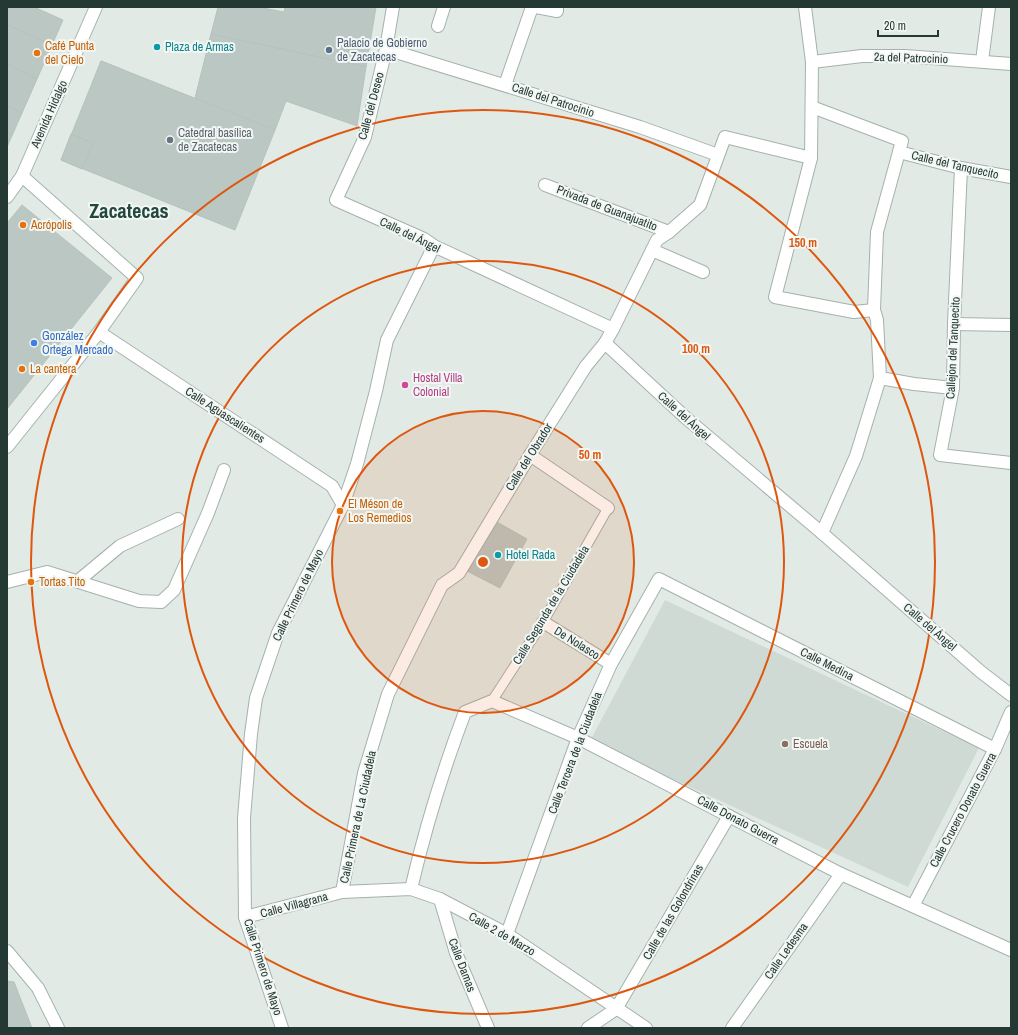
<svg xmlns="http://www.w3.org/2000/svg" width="1018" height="1035" viewBox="0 0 1018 1035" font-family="'Archivo Narrow',sans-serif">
<rect width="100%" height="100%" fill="#e2eae6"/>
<polygon fill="#d0dad5" points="665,600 979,748 908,887 590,741"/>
<g fill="#bac7c2" stroke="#b5c3bd">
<polygon points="7,7 34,7 63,20 52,45 7,25"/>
<polygon points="218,7 258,7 284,12 285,7 376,7 366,67 211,34"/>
<polygon points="7,25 52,45 37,79 7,64"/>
<polygon points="211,34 366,67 357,126 286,101 275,130 195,98"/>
<polygon points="101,61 124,70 114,96 91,87"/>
<polygon points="101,61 275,130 235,230 61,160"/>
<polygon points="7,64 37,79 22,113 7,106"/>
<polygon points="7,106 22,113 7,147"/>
<polygon points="71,134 93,143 82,169 61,160"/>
<polygon points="22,205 112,278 7,409 7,223"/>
<polygon points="497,522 527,539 500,588 467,571"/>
<polygon points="7,981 14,982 32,1028 7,1028"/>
</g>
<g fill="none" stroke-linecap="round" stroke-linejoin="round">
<defs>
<polyline id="lane" points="492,701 543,622 608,508"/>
<g id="street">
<polyline points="393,7 386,49 365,137 336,200 424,239 434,246 613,329 605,343 686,418 822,533 981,672 1011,695"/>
<polyline points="536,7 557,11 557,7"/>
<polyline points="805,7 812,62 811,158 775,297 854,312 874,310"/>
<polyline points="438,26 444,7"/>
<polyline points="386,49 640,127 718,155"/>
<polyline points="982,61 989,7"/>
<polyline points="812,62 862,56 905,56 1011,64"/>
<polyline points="505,85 532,7"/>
<polyline points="812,107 902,141 877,232 874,310 877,320 880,378 856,456 822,533"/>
<polyline points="899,152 961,168 1011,177"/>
<polyline points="961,168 954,324 953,388 940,455 1011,463"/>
<polyline points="545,185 669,232"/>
<polyline points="652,250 703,272"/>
<polyline points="954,324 1011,325"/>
<polyline points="613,329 657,240 669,232 700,205 725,137 811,158"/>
<polyline points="99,332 332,486 343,505"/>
<polyline points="880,378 914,384 953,388"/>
<polyline points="530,455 608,508"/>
<polyline points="78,581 120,546 178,519"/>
<polyline points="7,582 47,572 139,601 161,602 174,590 208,513 224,470"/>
<polyline points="543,622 611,664"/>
<path d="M411,889C425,829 443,770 465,712L492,701L578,738L841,874L1011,950"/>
<polyline points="342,892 364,773 388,694 442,585 459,573 530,455 586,366 605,343"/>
<polyline points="440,899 456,953 488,1028"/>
<polyline points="913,906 995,749 1011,712"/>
<polyline points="245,917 342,892 411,889 440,899 507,934 646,1028"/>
<polyline points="507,934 578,738 611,664 659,579 995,749"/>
<polyline points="282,1028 245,917 244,818 251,734 256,698 278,633 343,505 357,464 376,391 387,340 434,246"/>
<polyline points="588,1028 616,1009 729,816"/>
<polyline points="732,1028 841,874"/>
</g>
<g id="secondary">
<polyline points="7,197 22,176 96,7"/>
<polyline points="7,447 99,332 137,278 22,176"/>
<polyline points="7,951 38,988 58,1028"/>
</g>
</defs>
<use href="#lane" stroke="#a5b1ad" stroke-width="11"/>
<use href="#street" stroke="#a5b1ad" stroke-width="14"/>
<use href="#secondary" stroke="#a2b4ae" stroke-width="14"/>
<use href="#lane" stroke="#fff" stroke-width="9"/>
<use href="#street" stroke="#fff" stroke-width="12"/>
<use href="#secondary" stroke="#fff" stroke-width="12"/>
</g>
<circle cx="483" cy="562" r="151" fill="#de570e" fill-opacity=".12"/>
<g fill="none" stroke="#de570e" stroke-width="2">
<circle cx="483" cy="562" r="151"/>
<circle cx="483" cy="562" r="301"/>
<circle cx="483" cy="562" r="452"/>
</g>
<g fill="#0f9aa8" stroke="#f2f7f4" stroke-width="1.5">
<circle cx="157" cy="47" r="4"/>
<circle cx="498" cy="555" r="4"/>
</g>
<circle fill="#5c6f8a" stroke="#f2f7f4" stroke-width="1.5" cx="329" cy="50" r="4"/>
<g fill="#e8710a" stroke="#f2f7f4" stroke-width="1.5">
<circle cx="37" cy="53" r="4"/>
<circle cx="23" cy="225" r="4"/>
<circle cx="22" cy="369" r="4"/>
<circle cx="340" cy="511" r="4"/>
<circle cx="31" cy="582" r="4"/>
</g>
<circle fill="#6b7280" stroke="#f2f7f4" stroke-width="1.5" cx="170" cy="140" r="4"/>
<circle fill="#3f7fe0" stroke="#f2f7f4" stroke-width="1.5" cx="34" cy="343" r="4"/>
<circle fill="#d1479c" stroke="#f2f7f4" stroke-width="1.5" cx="405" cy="385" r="4"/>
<circle fill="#8d6e63" stroke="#f2f7f4" stroke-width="1.5" cx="785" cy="744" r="4"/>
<g text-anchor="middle" stroke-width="4" stroke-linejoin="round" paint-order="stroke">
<g font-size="12" fill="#4e5e75" stroke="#f2f7f4" text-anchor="start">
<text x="337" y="47">Palacio de Gobierno<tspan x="337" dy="14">de Zacatecas</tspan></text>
</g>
<g font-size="12" fill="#c56008" stroke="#f2f7f4" text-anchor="start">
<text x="45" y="50">Café Punta<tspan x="45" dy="14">del Cielo</tspan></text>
<text x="31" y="229">Acrópolis</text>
<text x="30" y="373">La cantera</text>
<text x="348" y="508">El Méson de<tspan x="348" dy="14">Los Remedios</tspan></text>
<text x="39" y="586">Tortas Tito</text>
</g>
<g font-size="12" fill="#0d838f" stroke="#f2f7f4" text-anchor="start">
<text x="165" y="51">Plaza de Armas</text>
<text x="506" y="559">Hotel Rada</text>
</g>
<g font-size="12" fill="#243934" stroke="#f2f7f4">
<text transform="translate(911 58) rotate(2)" y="4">2a del Patrocinio</text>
<text transform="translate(553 100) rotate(18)" y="4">Calle del Patrocinio</text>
<text transform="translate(371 106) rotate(-75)" y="4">Calle del Deseo</text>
<text transform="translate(49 114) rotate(-66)" y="4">Avenida Hidalgo</text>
<text transform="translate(955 165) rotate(13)" y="4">Calle del Tanquecito</text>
<text transform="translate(607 208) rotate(21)" y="4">Privada de Guanajuatito</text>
<text transform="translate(410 235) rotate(26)" y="4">Calle del Ángel</text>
<text transform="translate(953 348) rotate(-87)" y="4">Callejon del Tanquecito</text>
<text transform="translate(225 415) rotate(33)" y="4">Calle Aguascalientes</text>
<text transform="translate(684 416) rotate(42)" y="4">Calle del Ángel</text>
<text transform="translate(529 457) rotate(-58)" y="4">Calle del Obrador</text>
<text transform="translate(298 595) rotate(-64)" y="4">Calle Primero de Mayo</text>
<text transform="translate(551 605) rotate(-59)" y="4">Calle Segunda de la Ciudadela</text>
<text transform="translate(930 627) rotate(41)" y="4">Calle del Ángel</text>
<text transform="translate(577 643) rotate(32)" y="4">De Nolasco</text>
<text transform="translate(827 664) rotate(27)" y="4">Calle Medina</text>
<text transform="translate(575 753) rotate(-69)" y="4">Calle Tercera de la Ciudadela</text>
<text transform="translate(963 810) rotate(-62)" y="4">Calle Crucero Donato Guerra</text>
<text transform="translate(358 817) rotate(-78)" y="4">Calle Primera de La Ciudadela</text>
<text transform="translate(738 820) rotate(28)" y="4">Calle Donato Guerra</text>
<text transform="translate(294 905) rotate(-15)" y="4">Calle Villagrana</text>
<text transform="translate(673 912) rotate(-60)" y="4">Calle de las Golondrinas</text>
<text transform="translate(502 934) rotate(30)" y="4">Calle 2 de Marzo</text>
<text transform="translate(786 951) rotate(-55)" y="4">Calle Ledesma</text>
<text transform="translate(462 965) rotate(69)" y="4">Calle Damas</text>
<text transform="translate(263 967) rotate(72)" y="4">Calle Primero de Mayo</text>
</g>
<g font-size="12" fill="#5b616d" stroke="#f2f7f4" text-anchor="start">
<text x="178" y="137">Catedral basílica<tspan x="178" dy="14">de Zacatecas</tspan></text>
</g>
<g font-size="12" fill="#366cbe" stroke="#f2f7f4" text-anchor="start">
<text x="42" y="340">González<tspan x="42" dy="14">Ortega Mercado</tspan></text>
</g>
<g font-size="12" fill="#b23c85" stroke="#f2f7f4" text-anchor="start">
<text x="413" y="382">Hostal Villa<tspan x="413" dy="14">Colonial</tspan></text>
</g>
<g font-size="12" fill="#785e54" stroke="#f2f7f4" text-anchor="start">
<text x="793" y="748">Escuela</text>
</g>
<g font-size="20" font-weight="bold" fill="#234840" stroke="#f2f7f4">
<text x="129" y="218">Zacatecas</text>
</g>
</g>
<circle cx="483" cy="562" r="6" fill="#de570e" stroke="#f2f7f4" stroke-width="2"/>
<g font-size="12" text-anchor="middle" font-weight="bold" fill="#de570e" stroke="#f2f7f4" stroke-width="4" stroke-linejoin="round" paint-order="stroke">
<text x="803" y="247">150 m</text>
<text x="696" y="353">100 m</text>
<text x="590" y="459">50 m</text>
</g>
<rect width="1018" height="1035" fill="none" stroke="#243934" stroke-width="16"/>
<path d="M878 30v6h60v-6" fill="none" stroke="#243934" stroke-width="2"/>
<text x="884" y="30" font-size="12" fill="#243934" stroke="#f2f7f4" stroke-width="3" paint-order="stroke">20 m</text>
</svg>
